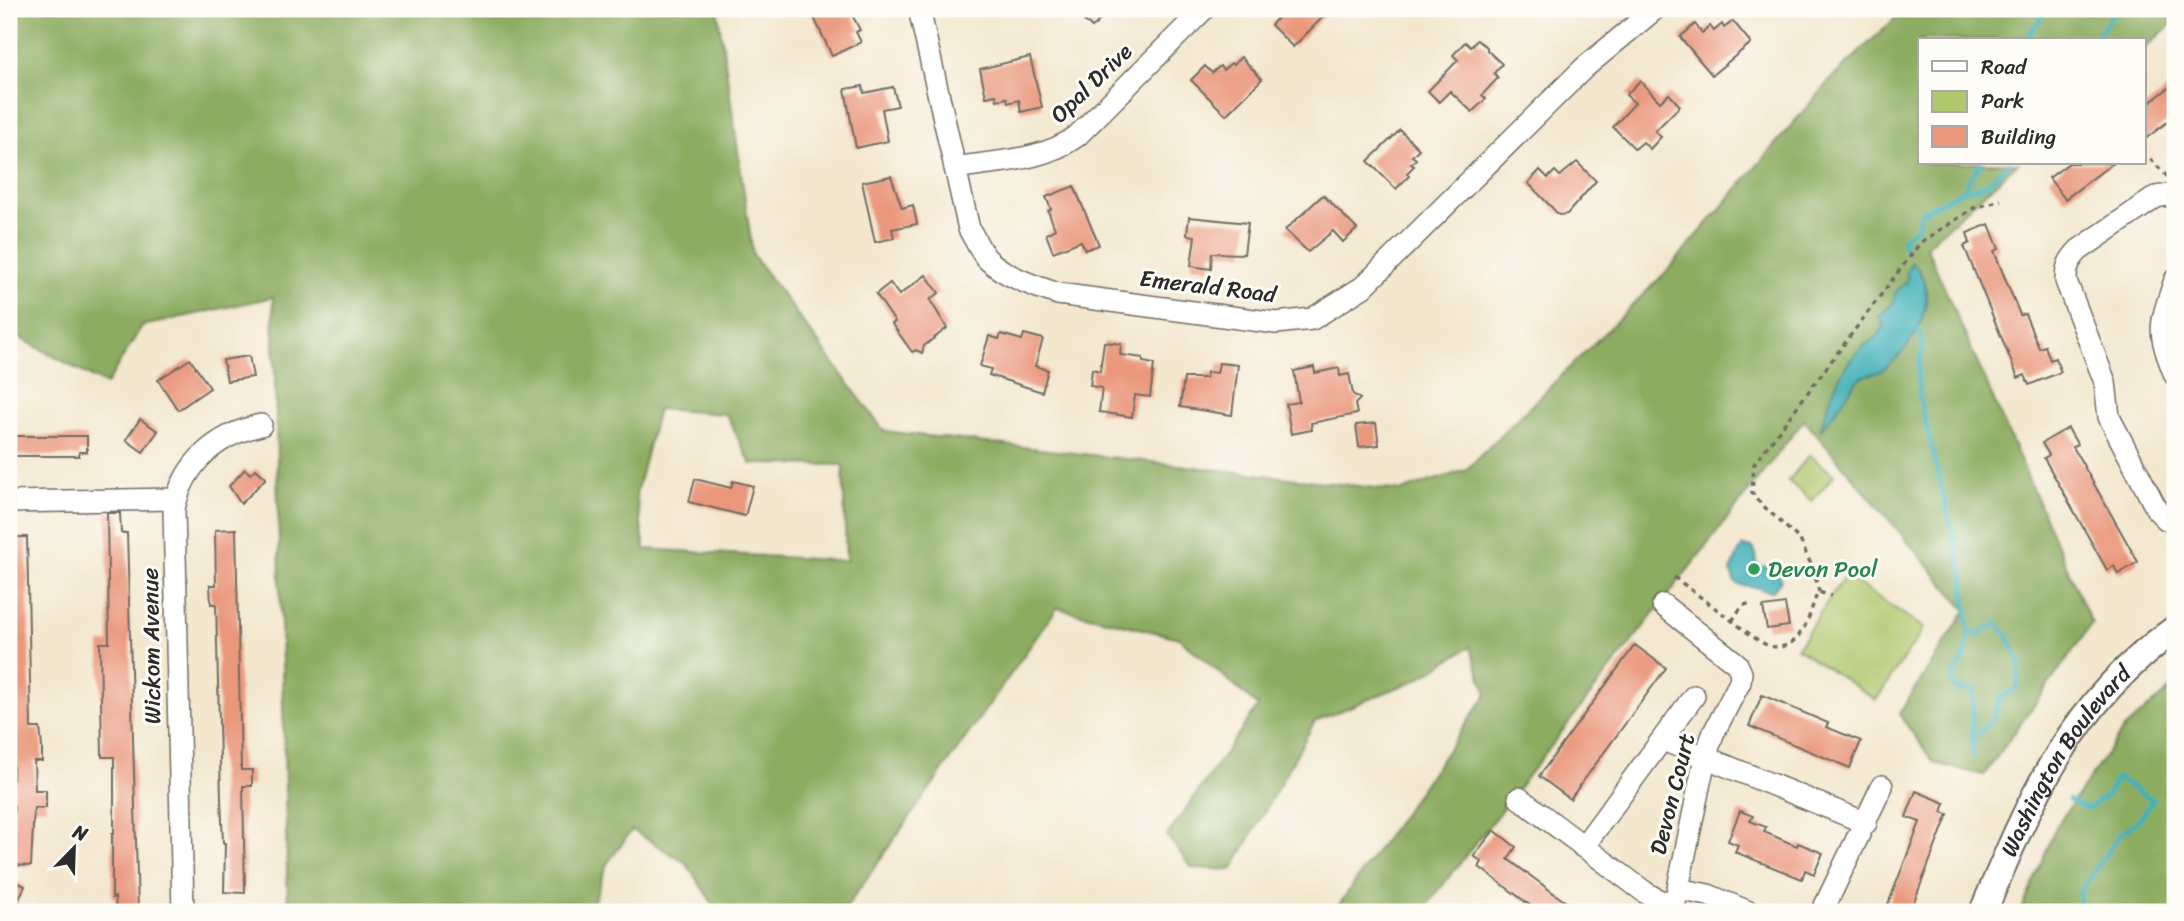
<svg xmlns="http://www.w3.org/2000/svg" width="2184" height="921" viewBox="0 0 2184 921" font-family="Sriracha,sans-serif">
<rect width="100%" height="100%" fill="#fdfcf7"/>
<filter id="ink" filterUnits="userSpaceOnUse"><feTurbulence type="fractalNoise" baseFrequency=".0143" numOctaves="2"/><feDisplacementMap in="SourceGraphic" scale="14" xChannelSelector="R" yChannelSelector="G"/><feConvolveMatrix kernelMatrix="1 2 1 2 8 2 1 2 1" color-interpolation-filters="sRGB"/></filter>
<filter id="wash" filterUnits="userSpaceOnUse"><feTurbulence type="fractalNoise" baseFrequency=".00686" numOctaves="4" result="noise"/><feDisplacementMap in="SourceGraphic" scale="28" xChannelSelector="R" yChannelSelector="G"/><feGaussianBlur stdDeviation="1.57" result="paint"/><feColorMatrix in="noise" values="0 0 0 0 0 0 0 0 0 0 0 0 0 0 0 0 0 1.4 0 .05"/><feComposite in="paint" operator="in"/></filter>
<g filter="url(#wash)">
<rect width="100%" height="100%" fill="#f3e7ce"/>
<g fill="#b0c86e" stroke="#6e7a4c" stroke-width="2">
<polygon points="1810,455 1834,475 1812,501 1788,481"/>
<polygon points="1845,575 1924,628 1876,700 1797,648"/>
</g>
<g fill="#8cac61" stroke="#5c6c46" stroke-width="2" fill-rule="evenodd">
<path d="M9,9H723L718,13L753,255L884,431L1401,491L1466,470L1668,270L1830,80L1905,9H2175V21L2144,49V40H1920V163H2018L1926,246L2092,624L1984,775L1934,763L1899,714L1966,610L1804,420L1422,912H1334L1487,694L1470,647L1416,680L1315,721L1232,870L1192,868L1167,836L1258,706L1179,638L1057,608L843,912H718L686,863L632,830L607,864L590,912H288L273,297L142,326L106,385L9,332ZM658,409L726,414L751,464L843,465L846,561L645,549L636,494Z"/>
<polygon points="2175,685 2175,912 2021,912 2056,827 2123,730"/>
</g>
<g fill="#3fb0b7" stroke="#356e71" stroke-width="2">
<path d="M1912,262C1944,297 1916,344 1884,369C1877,375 1866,373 1859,379C1855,382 1852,388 1849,392C1840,405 1830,418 1820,431C1828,401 1838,371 1861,348C1872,338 1876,342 1884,326L1879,316L1893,303L1895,293L1907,281V271Z"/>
<path d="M1743,546L1753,548L1756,554L1757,564L1760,567L1772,566L1778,570L1781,580L1773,591C1763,593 1760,586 1750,586C1742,585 1740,587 1734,581L1731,571C1733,566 1740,549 1743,546Z"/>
</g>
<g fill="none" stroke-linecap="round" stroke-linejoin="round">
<g stroke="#3fb0b7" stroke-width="5">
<polyline points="2025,40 2047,9"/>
<polyline points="2094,40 2117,9"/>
<polyline points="1962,191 1986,185 2009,163"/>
<polyline points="1905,249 1902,239 1917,227 1921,212 1962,191 1981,163"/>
<polyline points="1918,329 1923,347 1918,368 1919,396 1963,576 1969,632 1965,656 1952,678 1955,689 1973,690 1973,756"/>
<polyline points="1969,632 1978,635 1997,623 2007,635 2020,663 2017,688 1999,698 1994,717 1973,739"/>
<polyline points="2069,800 2088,809 2107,795 2117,778 2153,800 2138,821 2120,834 2080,892 2079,912"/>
</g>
</g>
<g id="blocks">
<g fill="#ea977c">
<polygon points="810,9 849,9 860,30 856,32 861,42 832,56"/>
<polygon points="1071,9 1111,9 1092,28"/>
<polygon points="1270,9 1331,9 1293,47 1271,25 1279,16"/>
<polygon points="1733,21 1751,43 1712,75 1680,37 1695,24 1702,33 1710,26 1714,31 1722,24 1724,28"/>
<polygon points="1477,40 1487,47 1487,50 1502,64 1494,73 1498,78 1482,95 1486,99 1472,112 1450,91 1439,102 1428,91 1458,60 1453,55 1465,42 1471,47"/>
<polygon points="1030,57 1042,107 1021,112 1019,100 1008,103 1007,98 997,100 996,95 986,97 980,69"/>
<polygon points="1241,57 1262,79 1226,115 1191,80 1205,66 1212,73 1220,66 1223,70 1231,63 1233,65"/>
<polygon points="1640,81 1660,102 1669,94 1680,106 1655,131 1661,137 1650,149 1643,142 1635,149 1613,127 1635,103 1626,95"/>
<polygon points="2175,83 2175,116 2144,140 2144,107"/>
<polygon points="863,86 864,93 893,87 898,106 882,109 888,141 856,148 845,89"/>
<polygon points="1400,130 1419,149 1412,156 1416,159 1411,164 1414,166 1407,173 1409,176 1396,189 1368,161"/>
<polygon points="1577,162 1596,181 1567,214 1559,215 1528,183 1540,170 1548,178 1555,171 1560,176"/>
<polygon points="2069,163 2113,163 2065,199 2049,178"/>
<polygon points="891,176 902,208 913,205 917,224 892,229 894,238 875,242 862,182"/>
<polygon points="1074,186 1099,245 1085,250 1081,241 1053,252 1046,234 1055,229 1048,211 1051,209 1046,197"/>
<polygon points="1323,195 1357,229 1343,242 1333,231 1308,252 1285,230"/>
<polygon points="1189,217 1248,223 1244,254 1212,253 1211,269 1191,266 1195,236 1187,235"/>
<polygon points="1989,224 1999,249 1994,251 2020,315 2025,314 2039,348 2045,346 2050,360 2055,358 2061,372 2029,385 2025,375 2018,378 1964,246 1970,243 1967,233"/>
<polygon points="926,275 939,293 930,300 947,328 924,346 922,353 916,350 912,352 892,324 895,322 876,294 890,283 899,295"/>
<polygon points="1001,334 1022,340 1024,334 1043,339 1035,366 1048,370 1042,392 989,375 991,369 980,366 989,336 999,339"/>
<polygon points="1104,342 1121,344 1120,355 1143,358 1143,362 1154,364 1150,397 1135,395 1132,417 1099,412 1102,388 1090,386 1092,369 1100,371"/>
<polygon points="249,356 253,377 227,381 223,360"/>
<polygon points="190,359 210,388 178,410 158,380"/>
<polygon points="1219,363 1238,365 1232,415 1180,407 1184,378 1206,378 1207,372 1217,373"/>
<polygon points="1314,367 1315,373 1339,368 1340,376 1349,374 1353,394 1360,399 1355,404 1357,414 1311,423 1312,430 1291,434 1286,404 1299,402 1294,371"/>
<polygon points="140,419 158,431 143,452 126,440"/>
<polygon points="1376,423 1379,445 1359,447 1356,425"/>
<polygon points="2068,428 2077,444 2073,447 2138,562 2118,574 2114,566 2107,570 2044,458 2049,455 2042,443"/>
<polygon points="9,436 87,436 87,452 79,452 79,456 9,456"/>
<polygon points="245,469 250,474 256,469 266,478 241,504 229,486"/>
<polygon points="695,479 731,488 733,481 753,486 745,516 689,502"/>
<polygon points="107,513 120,513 121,533 127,533 138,910 116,911 115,897 112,898 112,834 114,834 114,757 102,757 100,643 109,643"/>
<polygon points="236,529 241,770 252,770 252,786 243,786 245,893 224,892 225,843 223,843 221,799 216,604 211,604 210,585 216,585 215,530"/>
<polygon points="9,537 27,537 31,728 40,728 42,747 42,761 34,761 35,790 46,790 46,808 34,808 31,866 11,865 14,806 12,807 11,780 13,780 14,711 10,711 9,664"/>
<polygon points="1785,604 1789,626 1767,629 1763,607"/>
<polygon points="1635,645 1666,668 1570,799 1539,776"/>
<polygon points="1762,695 1828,723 1826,727 1861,741 1850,768 1749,726"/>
<polygon points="1916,791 1945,803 1942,812 1948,814 1910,912 1885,912 1920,822 1906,817"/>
<polygon points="1740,811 1753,816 1750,821 1766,827 1764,832 1797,846 1798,843 1823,853 1814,874 1805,870 1802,879 1735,852 1738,845 1728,841"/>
<polygon points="1494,830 1516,847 1508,859 1579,912 1539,912 1479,867 1482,862 1474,856"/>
<polygon points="9,878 25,886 13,912 9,912"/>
</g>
</g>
</g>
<g filter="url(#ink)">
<use href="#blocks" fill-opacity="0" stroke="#716d64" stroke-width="2"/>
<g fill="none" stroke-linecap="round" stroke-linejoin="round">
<defs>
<g id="minor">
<path d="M919,9L969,229C975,239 980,251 987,259C1006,277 1034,286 1058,294L1276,323L1312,319L1363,287L1584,68L1655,9"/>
<path d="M955,168C995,161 1044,161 1077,136L1204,9"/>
<path d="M2175,197L2167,195L2156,197L2079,250C2069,260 2066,267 2066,281L2105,382L2109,417L2157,510L2166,519L2175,523"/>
<path d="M2175,280C2160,326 2156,328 2175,375"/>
<polyline points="9,502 176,499"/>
<polyline points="1663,605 1737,664 1741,673 1740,682 1713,734 1705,758 1673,912"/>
<polyline points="1663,740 1866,823"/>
<polyline points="1519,798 1646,893 1660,901 1675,902"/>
<polyline points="1583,847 1694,696"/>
<polyline points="1678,889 1708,895 1749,912"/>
<path d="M183,912L174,509C184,463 216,435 261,425"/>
<polyline points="1822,912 1882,786"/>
</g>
<g id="tertiary">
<path id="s1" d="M1983,912C2030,799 2071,703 2175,629"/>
</g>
</defs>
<use href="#minor" stroke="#716d64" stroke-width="24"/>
<use href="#tertiary" stroke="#716d64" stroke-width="30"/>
<g stroke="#716d64" stroke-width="3.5" stroke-dasharray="5 5" stroke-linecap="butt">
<polyline points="2150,159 2168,177"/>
<path d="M1674,577L1759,641C1785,657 1801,639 1810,614C1813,606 1814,599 1819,592L1831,596"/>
<polyline points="1819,592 1814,571 1800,540 1757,500 1752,492 1754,464 1920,243 1974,208 2001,200"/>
<polyline points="1732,621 1742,606 1750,603"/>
</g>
<use href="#minor" stroke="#fff" stroke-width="21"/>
<use href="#tertiary" stroke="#fff" stroke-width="26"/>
</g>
</g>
<circle fill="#2e9e5b" stroke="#fdfcf7" stroke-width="2.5" cx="1754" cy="569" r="7"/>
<g text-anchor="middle" stroke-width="6" stroke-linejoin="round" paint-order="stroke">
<g font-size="23" fill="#2b2b2b" stroke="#fdfcf7">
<text transform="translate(1091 83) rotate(-44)" y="8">Opal Drive</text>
<text transform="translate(1208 286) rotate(7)" y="8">Emerald Road</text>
<text transform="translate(151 646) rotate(-91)" y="8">Wickom Avenue</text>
<text dy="8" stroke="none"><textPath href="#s1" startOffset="173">Washington Boulevard</textPath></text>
<text transform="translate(1672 794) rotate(-76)" y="8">Devon Court</text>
</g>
<g font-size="23" fill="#27864d" stroke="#fdfcf7" text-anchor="start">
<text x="1768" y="577">Devon Pool</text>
</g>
</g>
<rect width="2184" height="921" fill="none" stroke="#fdfcf7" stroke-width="35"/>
<rect x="1918" y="38" width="228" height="126" fill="#fdfcf7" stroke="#a9a8a5" stroke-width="2"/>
<rect x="1932" y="61" width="35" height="10" fill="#ffffff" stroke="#a9a8a5" stroke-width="2"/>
<text x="1981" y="74" font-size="21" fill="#2b2b2b">Road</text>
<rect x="1932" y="91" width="35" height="21" fill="#b0c86e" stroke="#a9a8a5" stroke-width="2"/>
<text x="1981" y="108" font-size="21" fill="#2b2b2b">Park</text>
<rect x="1932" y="126" width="35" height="21" fill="#ea977c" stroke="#a9a8a5" stroke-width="2"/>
<text x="1981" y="144" font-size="21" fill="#2b2b2b">Building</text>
<g transform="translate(74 848) rotate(23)" stroke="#fdfcf7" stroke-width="5" paint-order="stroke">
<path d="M0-5L12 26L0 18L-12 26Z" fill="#2b2b2b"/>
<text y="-10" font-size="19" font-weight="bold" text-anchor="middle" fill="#2b2b2b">N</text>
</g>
</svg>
